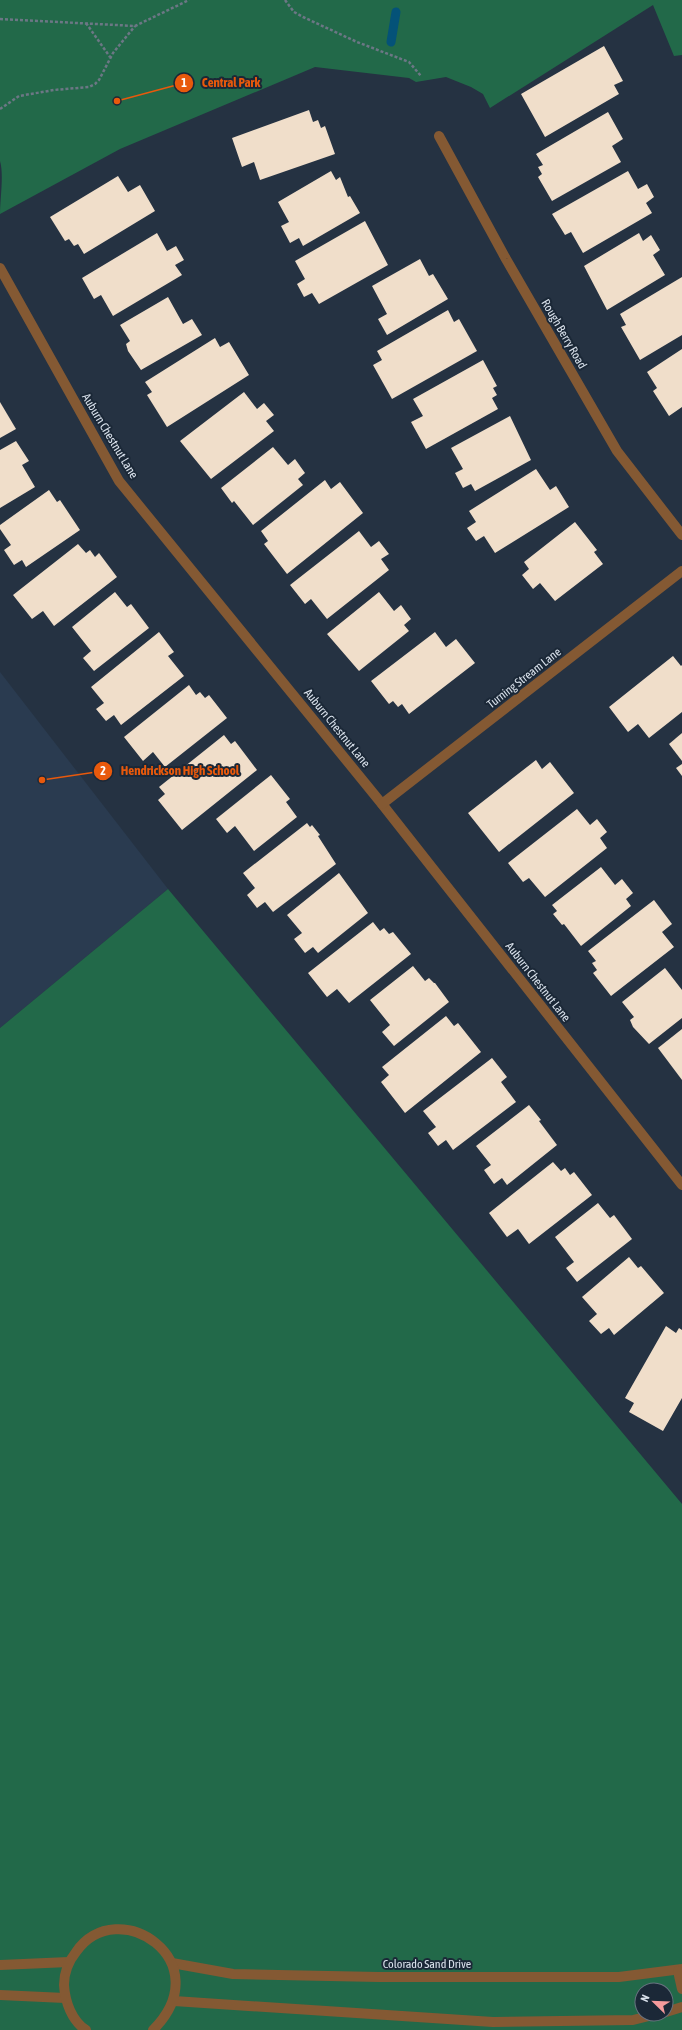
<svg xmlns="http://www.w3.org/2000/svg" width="682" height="2030" viewBox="0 0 682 2030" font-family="'Asap Condensed',sans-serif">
<rect width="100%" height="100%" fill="#253242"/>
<polygon fill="#2a3b50" points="0,672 168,889 0,1028"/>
<g fill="#226949" fill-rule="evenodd">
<path d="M0,0H682V55L674,56L653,5L490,108L483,94L471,87L446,77L416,82L409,78L315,67L120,149L0,214C0,199 4,174 0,161Z"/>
<path d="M168,889L682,1504V2030H0V1028ZM642,1990H666V2014H642Z"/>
</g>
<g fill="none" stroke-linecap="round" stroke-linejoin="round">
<polyline stroke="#045278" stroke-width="9" points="391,42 396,12"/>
</g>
<g fill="#f0deca">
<polygon points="604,46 623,81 614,85 619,94 545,137 521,94"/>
<polygon points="309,110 313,122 318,120 321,128 325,126 335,154 260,180 254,162 242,167 232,138"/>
<polygon points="608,112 623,139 612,146 621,162 552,201 538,177 542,174 538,167 543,165 536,154"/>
<polygon points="331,171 336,180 340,177 348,197 350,196 360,213 303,246 299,238 290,243 281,226 289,222 278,202"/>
<polygon points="628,171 638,189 647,184 654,197 646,203 652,213 583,253 571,232 565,235 552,214"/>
<polygon points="118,176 128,192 140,185 155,211 84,254 78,244 74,246 69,239 65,241 50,217"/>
<polygon points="365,221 388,265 319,304 312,293 304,297 297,284 305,279 295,261"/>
<polygon points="157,233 167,251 176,246 184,260 175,265 182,275 113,316 101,295 94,299 82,278"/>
<polygon points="639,233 643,241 651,235 660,250 653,255 665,275 607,310 584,266"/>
<polygon points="420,259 429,276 433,274 448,299 387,335 378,319 387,314 372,286"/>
<polygon points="682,277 682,335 640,360 621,327 626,325 620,314"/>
<polygon points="168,297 183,324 192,319 202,335 141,370 128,351 126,344 130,341 120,325"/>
<polygon points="448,310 454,322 459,319 477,351 392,399 373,365 382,360 377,351"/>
<polygon points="215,338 220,347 229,342 249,375 167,427 147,395 152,392 145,382"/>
<polygon points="682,349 682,407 669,416 653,391 657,388 647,372"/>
<polygon points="483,360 497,386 493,388 497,395 492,398 498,409 426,449 411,422 423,416 413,399"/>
<polygon points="244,392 257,409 264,403 274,415 266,421 274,431 211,479 180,441"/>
<polygon points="0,402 16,429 0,438"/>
<polygon points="510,416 531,460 475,491 471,484 463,488 455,473 463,469 451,448"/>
<polygon points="16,441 29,461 22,465 35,487 0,508 0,450"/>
<polygon points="273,447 288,465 295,459 305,473 298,479 303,485 253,525 234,501 232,503 221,488"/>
<polygon points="536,469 550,490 556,486 569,507 495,553 484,536 476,541 467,528 476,522 469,511"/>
<polygon points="325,480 331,489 340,482 363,513 287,574 264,544 268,541 261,531"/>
<polygon points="49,490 57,502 60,500 80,530 26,567 22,560 14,565 4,550 11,545 0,529 0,525"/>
<polygon points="575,522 597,550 594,552 603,564 555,601 540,583 533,589 522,575 529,569 524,562"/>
<polygon points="359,531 371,547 379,541 389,554 381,559 389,570 327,619 311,599 305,604 290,585"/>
<polygon points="78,544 86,553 90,550 95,557 99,553 117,577 54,626 43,611 32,619 13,595"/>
<polygon points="115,592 127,607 131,604 149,628 94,671 83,658 91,651 72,627"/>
<polygon points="379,592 394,611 401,605 411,619 404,625 409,631 359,671 327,634"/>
<polygon points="159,632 174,652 168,656 184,676 121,725 114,715 106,721 96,709 104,703 91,687"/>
<polygon points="435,632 446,647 456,639 475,663 409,714 402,704 398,707 393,701 389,704 371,681"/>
<polygon points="673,656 681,666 682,665 682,712 649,738 638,724 628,732 609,707"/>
<polygon points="189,685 196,695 200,692 205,698 209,695 227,718 165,767 153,752 143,761 124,737"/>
<polygon points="682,733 682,761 669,744"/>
<polygon points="224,735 231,744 235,741 257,770 182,830 158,800 165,794 159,787"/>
<polygon points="536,760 542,769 550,762 574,793 499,852 468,813"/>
<polygon points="682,764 682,776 676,768"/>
<polygon points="271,775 290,799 286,802 297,817 254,851 235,826 227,833 216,819"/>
<polygon points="577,809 590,825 597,819 607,832 600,838 607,848 545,897 529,878 523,882 508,863"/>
<polygon points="307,823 310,827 312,825 320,835 318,836 336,864 273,912 265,902 257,908 247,895 255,888 243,873"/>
<polygon points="601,867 615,885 622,879 633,893 626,899 631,906 581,946 564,924 562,925 553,914 557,911 552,905"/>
<polygon points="339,873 368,913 318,953 313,947 305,953 294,939 302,933 287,915"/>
<polygon points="654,900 672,924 662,932 674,947 611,996 593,973 597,970 592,963 596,961 588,951"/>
<polygon points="373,922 380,931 384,928 389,934 393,932 411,954 349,1003 337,989 327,997 308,973"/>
<polygon points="413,966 425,981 429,978 434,983 435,983 449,1002 394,1046 382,1032 390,1025 370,1000"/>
<polygon points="665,968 682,990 682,1018 649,1044 633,1027 630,1020 634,1017 622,1002"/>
<polygon points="446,1016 454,1026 458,1023 481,1052 405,1113 381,1082 389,1075 382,1067"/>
<polygon points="682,1029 682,1080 658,1048"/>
<polygon points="492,1058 507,1077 501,1082 516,1102 453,1150 446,1140 438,1146 428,1133 436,1127 423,1111"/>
<polygon points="529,1105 541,1120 539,1121 557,1145 507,1185 502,1178 494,1184 484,1170 491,1165 476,1146"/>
<polygon points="553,1162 561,1171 565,1168 570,1175 574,1172 592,1195 529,1244 518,1229 507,1237 489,1213"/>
<polygon points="598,1203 610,1218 614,1215 632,1239 577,1282 566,1268 574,1262 555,1237"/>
<polygon points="629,1257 638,1268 641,1266 664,1293 614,1335 609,1328 601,1334 589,1321 597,1314 582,1297"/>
<polygon points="666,1326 676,1333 679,1328 682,1330 682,1398 663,1431 629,1412 634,1403 625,1398"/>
</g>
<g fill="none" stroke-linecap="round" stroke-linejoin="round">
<g stroke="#6c7785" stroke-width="2.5" stroke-dasharray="3 2" stroke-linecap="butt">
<polyline points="285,0 294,12 303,17 357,42 409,62 421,76"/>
<polyline points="0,19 135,26 189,0"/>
<polyline points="86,23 110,57"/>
<polyline points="0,109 19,96 54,90 89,87 95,84 99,80 113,53 135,26"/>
</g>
<g stroke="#845933" stroke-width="10">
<polyline points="439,136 506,259 617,451 682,535"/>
<polyline points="0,268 119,481 382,804 682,1185"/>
<polyline points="382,804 682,571"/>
<polyline points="172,1963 233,1974 379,1977 619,1977 682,1969"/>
<polyline points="0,1965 69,1962"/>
<polyline points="678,1971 682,1989"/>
<polyline points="0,1995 65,1998"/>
<polyline points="174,2001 493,2022 633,2020 657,2014"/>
<polyline points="666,2012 682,2007"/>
<path d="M86,2030C72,2021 65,2002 64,1985C64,1973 68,1962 76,1952C118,1892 221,1962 153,2030"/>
</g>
</g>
<g text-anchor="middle" stroke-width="4" stroke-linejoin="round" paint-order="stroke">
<g font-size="12" fill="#dbe3ed" stroke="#1b2837">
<text transform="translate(564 334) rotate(60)" y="4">Rough Berry Road</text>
<text transform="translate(110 436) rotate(59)" y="4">Auburn Chestnut Lane</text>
<text transform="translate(524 678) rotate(-38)" y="4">Turning Stream Lane</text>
<text transform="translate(337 728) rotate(51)" y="4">Auburn Chestnut Lane</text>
<text transform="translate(538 982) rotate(52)" y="4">Auburn Chestnut Lane</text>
<text x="427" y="1968">Colorado Sand Drive</text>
</g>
</g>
<path fill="none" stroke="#e8590c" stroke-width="1.5" d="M117 101L184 83M42 780L103 771"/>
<g fill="#e8590c" stroke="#1b2837" stroke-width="1.5">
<circle cx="117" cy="101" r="4"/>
<circle cx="42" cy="780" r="4"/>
<circle cx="184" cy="83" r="10"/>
<circle cx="103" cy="771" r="10"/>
</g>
<g font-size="12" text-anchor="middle" font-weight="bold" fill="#fff">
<text x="184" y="87">1</text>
<text x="103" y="775">2</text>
</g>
<g font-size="13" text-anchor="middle" font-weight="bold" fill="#e8590c" stroke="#1b2837" stroke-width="4" stroke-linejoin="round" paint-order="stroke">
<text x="231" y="87">Central Park</text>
<text x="180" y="775">Hendrickson High School</text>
</g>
<g transform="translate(654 2002) rotate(293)"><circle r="19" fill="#1b2837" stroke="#687380"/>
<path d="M0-3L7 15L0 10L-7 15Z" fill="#f59b9c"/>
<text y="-6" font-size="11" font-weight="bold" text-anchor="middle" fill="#dbe3ed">N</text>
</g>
</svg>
